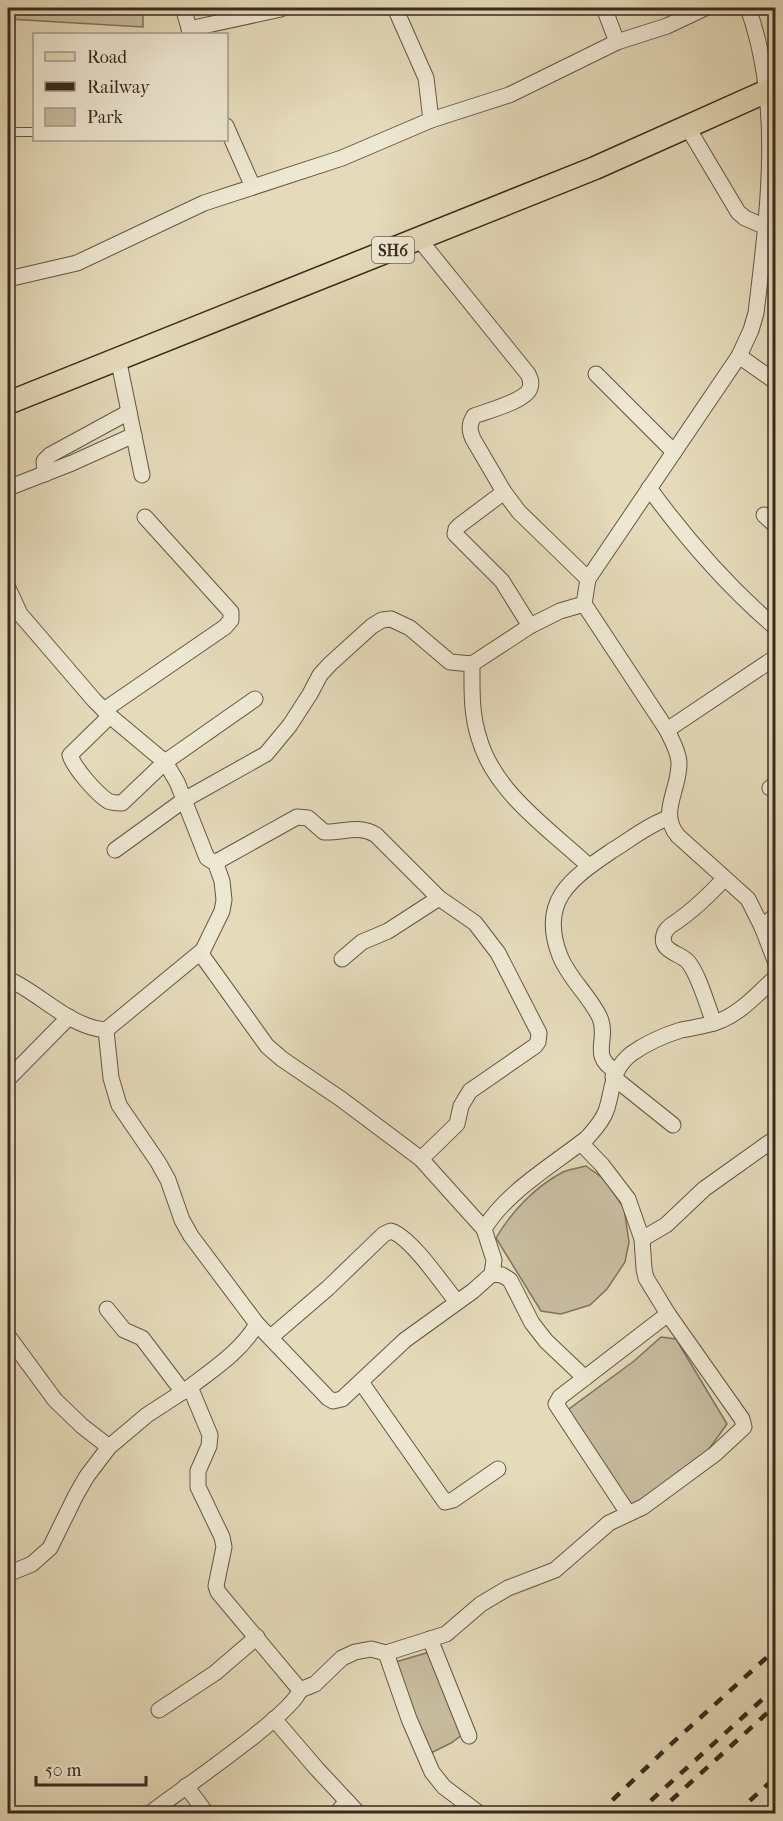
<svg xmlns="http://www.w3.org/2000/svg" width="783" height="1821" viewBox="0 0 783 1821" font-family="'IM FELL French Canon',serif">
<rect width="100%" height="100%" fill="#e5daba"/>
<filter id="stains"><feTurbulence type="fractalNoise" baseFrequency=".00333" numOctaves="4"/><feColorMatrix values="0 0 0 0 .2 0 0 0 0 .09 0 0 0 0 .02 0 0 0 .5 -.17"/></filter>
<radialGradient id="worn" r=".72"><stop offset=".6" stop-color="#630" stop-opacity="0"/><stop offset="1" stop-color="#630" stop-opacity=".3"/></radialGradient>
<g fill="#c8bc9f" stroke="#80735e" stroke-width="1.5">
<polygon points="8,8 143,8 143,27 8,19"/>
<path d="M586,1166L604,1179L624,1208L629,1242L625,1262L607,1289L590,1305L561,1314L541,1311L496,1238C511,1212 536,1186 563,1172C570,1169 579,1168 586,1166Z"/>
<polygon points="661,1337 676,1339 727,1424 704,1456 645,1504 623,1507 565,1412 634,1361"/>
<polygon points="433,1651 470,1729 451,1743 429,1754 392,1663"/>
</g>
<g fill="none" stroke-linecap="round" stroke-linejoin="round">
<defs>
<polyline id="service" points="8,132 34,132"/>
<g id="minor">
<polyline points="183,8 191,34"/>
<polyline points="395,8 426,78 431,120"/>
<polyline points="604,8 617,42"/>
<path d="M748,8C783,106 768,211 756,313L751,330L739,356L588,579L584,604L667,730C672,741 678,750 679,762C680,790 658,812 678,836L748,899L762,927L776,963"/>
<polyline points="189,29 281,9"/>
<polyline points="226,126 253,187"/>
<polyline points="688,128 738,212 745,218 766,227"/>
<path d="M419,239L528,374C530,378 532,382 530,388C526,401 487,411 474,416C469,424 469,430 473,439L504,492L519,512L588,579"/>
<polyline points="8,279 77,263 204,203 342,158 431,120 509,95 617,42 667,26 705,8"/>
<polyline points="739,356 776,382"/>
<polyline points="118,358 142,475"/>
<polyline points="596,374 674,452"/>
<polyline points="45,474 44,461 50,455 129,412"/>
<polyline points="8,488 72,463 134,435"/>
<path d="M649,488C687,540 727,586 776,628"/>
<polyline points="504,492 460,525 456,529 455,534 502,581 530,626"/>
<polyline points="764,515 776,526"/>
<polyline points="8,588 20,614 94,700 110,716 165,762 177,782 207,858 217,864"/>
<path d="M472,664C472,689 471,714 479,738C494,792 549,829 589,866"/>
<polyline points="104,710 225,627 231,620 231,612 145,517"/>
<path d="M110,716L70,755C74,768 96,793 108,801C112,803 117,803 122,803L165,762L255,699"/>
<polyline points="667,730 776,657"/>
<polyline points="770,788 776,784"/>
<polyline points="115,850 184,800 266,754 290,725 310,694 320,675 330,664 372,626 382,620 391,619 410,628 450,662 472,664 530,626 560,611 584,604"/>
<polyline points="762,927 776,915"/>
<polyline points="201,954 267,1046 282,1059 341,1099 421,1159 484,1229"/>
<polyline points="342,959 362,942 388,931 439,898"/>
<path d="M8,979C40,993 69,1027 106,1030L203,950L222,911L224,900L222,881L217,867L218,861L297,817L308,818L324,832C343,833 358,824 376,835L439,898L475,923L498,953L539,1033L538,1042L535,1046L470,1091L461,1106L457,1124L421,1159"/>
<path d="M714,1023C707,1005 700,978 689,963C682,953 659,952 664,935C665,929 671,925 676,922C695,909 709,895 724,879"/>
<path d="M106,1030L111,1078L119,1105L158,1162L168,1180L182,1220L191,1236L257,1324C241,1351 215,1368 190,1387L210,1435L209,1446L198,1471V1487L222,1537L224,1547L216,1586L218,1592L300,1690C292,1715 177,1792 149,1814"/>
<path d="M616,1071C589,1056 609,1040 600,1018C590,996 569,979 560,956C538,900 572,878 613,850C631,839 648,825 668,818"/>
<polyline points="613,1077 673,1125"/>
<polyline points="8,1079 69,1017"/>
<polyline points="642,1239 666,1225 704,1189 770,1142"/>
<polyline points="492,1274 502,1275 510,1280 532,1323 546,1341 585,1378"/>
<polyline points="107,1309 124,1330 142,1338 183,1392"/>
<path d="M257,1324L328,1398L333,1401L342,1399L405,1340L473,1291L492,1274L494,1260L484,1229C506,1192 553,1165 587,1138C594,1130 602,1122 606,1111C614,1088 610,1071 631,1054C645,1044 665,1035 681,1030C695,1027 709,1026 722,1020C743,1011 759,992 776,977"/>
<polyline points="8,1336 55,1400 82,1426 109,1447"/>
<path d="M271,1337L328,1288L384,1234L391,1231C412,1238 442,1284 457,1302"/>
<polyline points="361,1382 445,1502 453,1500 498,1469"/>
<polyline points="628,1513 556,1404 560,1397 668,1314"/>
<polyline points="8,1574 32,1564 50,1548 76,1495 87,1476 109,1447 147,1415 190,1387"/>
<polyline points="430,1639 469,1736"/>
<polyline points="386,1653 409,1719 432,1772 444,1787 480,1814"/>
<polyline points="300,1690 315,1684 342,1658 355,1652 371,1649 386,1653 446,1634 481,1604 508,1588 555,1570 609,1523 643,1507 654,1499 715,1454 744,1427 742,1419 668,1314 646,1278 644,1269 642,1239 628,1199 602,1165 581,1143"/>
<polyline points="159,1710 215,1673 257,1637"/>
<polyline points="274,1719 317,1769 359,1814"/>
<polyline points="186,1786 207,1814"/>
<polyline points="336,1814 347,1801"/>
</g>
<polyline id="primary" points="8,403 595,168 776,87"/>
</defs>
<use href="#service" stroke="#635644" stroke-width="10"/>
<use href="#minor" stroke="#635644" stroke-width="17"/>
<use href="#primary" stroke="#382a1d" stroke-width="25"/>
<use href="#service" stroke="#eee7d2" stroke-width="8"/>
<use href="#minor" stroke="#eee7d2" stroke-width="15"/>
<use href="#primary" stroke="#e5daba" stroke-width="22"/>
<g stroke="#382a1d" stroke-width="4.5" stroke-dasharray="10 10" stroke-linecap="butt">
<polyline points="598,1814 669,1746 776,1649"/>
<polyline points="636,1814 776,1687"/>
<polyline points="656,1814 776,1705"/>
<polyline points="735,1814 776,1777"/>
</g>
</g>
<g text-anchor="middle" stroke-width="6" stroke-linejoin="round" paint-order="stroke">
<rect fill="#eee7d2" stroke="#6f6353" stroke-width="1.5" x="372" y="237" width="42" height="26" rx="4.5"/>
<g font-size="16" font-weight="bold" fill="#382a1d">
<text x="393" y="256">SH6</text>
</g>
</g>
<rect width="783" height="1821" fill="none" stroke="#e5daba" stroke-width="30"/>
<rect x="9" y="9" width="765" height="1803" fill="none" stroke="#382a1d" stroke-width="3"/>
<rect x="15" y="15" width="753" height="1791" fill="none" stroke="#382a1d" stroke-width="1.5"/>
<rect x="33" y="33" width="195" height="108" fill="#eee7d2" stroke="#a59b8a" stroke-width="1.5"/>
<rect x="45" y="52" width="30" height="9" fill="#e5daba" stroke="#a59b8a" stroke-width="1.5"/>
<text x="87" y="63" font-size="18" fill="#382a1d">Road</text>
<rect x="45" y="82" width="30" height="9" fill="#382a1d" stroke="#a59b8a" stroke-width="1.5"/>
<text x="87" y="93" font-size="18" fill="#382a1d">Railway</text>
<rect x="45" y="108" width="30" height="18" fill="#c8bc9f" stroke="#a59b8a" stroke-width="1.5"/>
<text x="87" y="123" font-size="18" fill="#382a1d">Park</text>
<path d="M36 1776v9h110v-9" fill="none" stroke="#382a1d" stroke-width="3"/>
<text x="45" y="1776" font-size="18" fill="#382a1d" stroke="#eee7d2" stroke-width="4.5" paint-order="stroke">50 m</text>
<rect width="100%" height="100%" filter="url(#stains)"/>
<rect width="100%" height="100%" fill="url(#worn)"/>
</svg>
